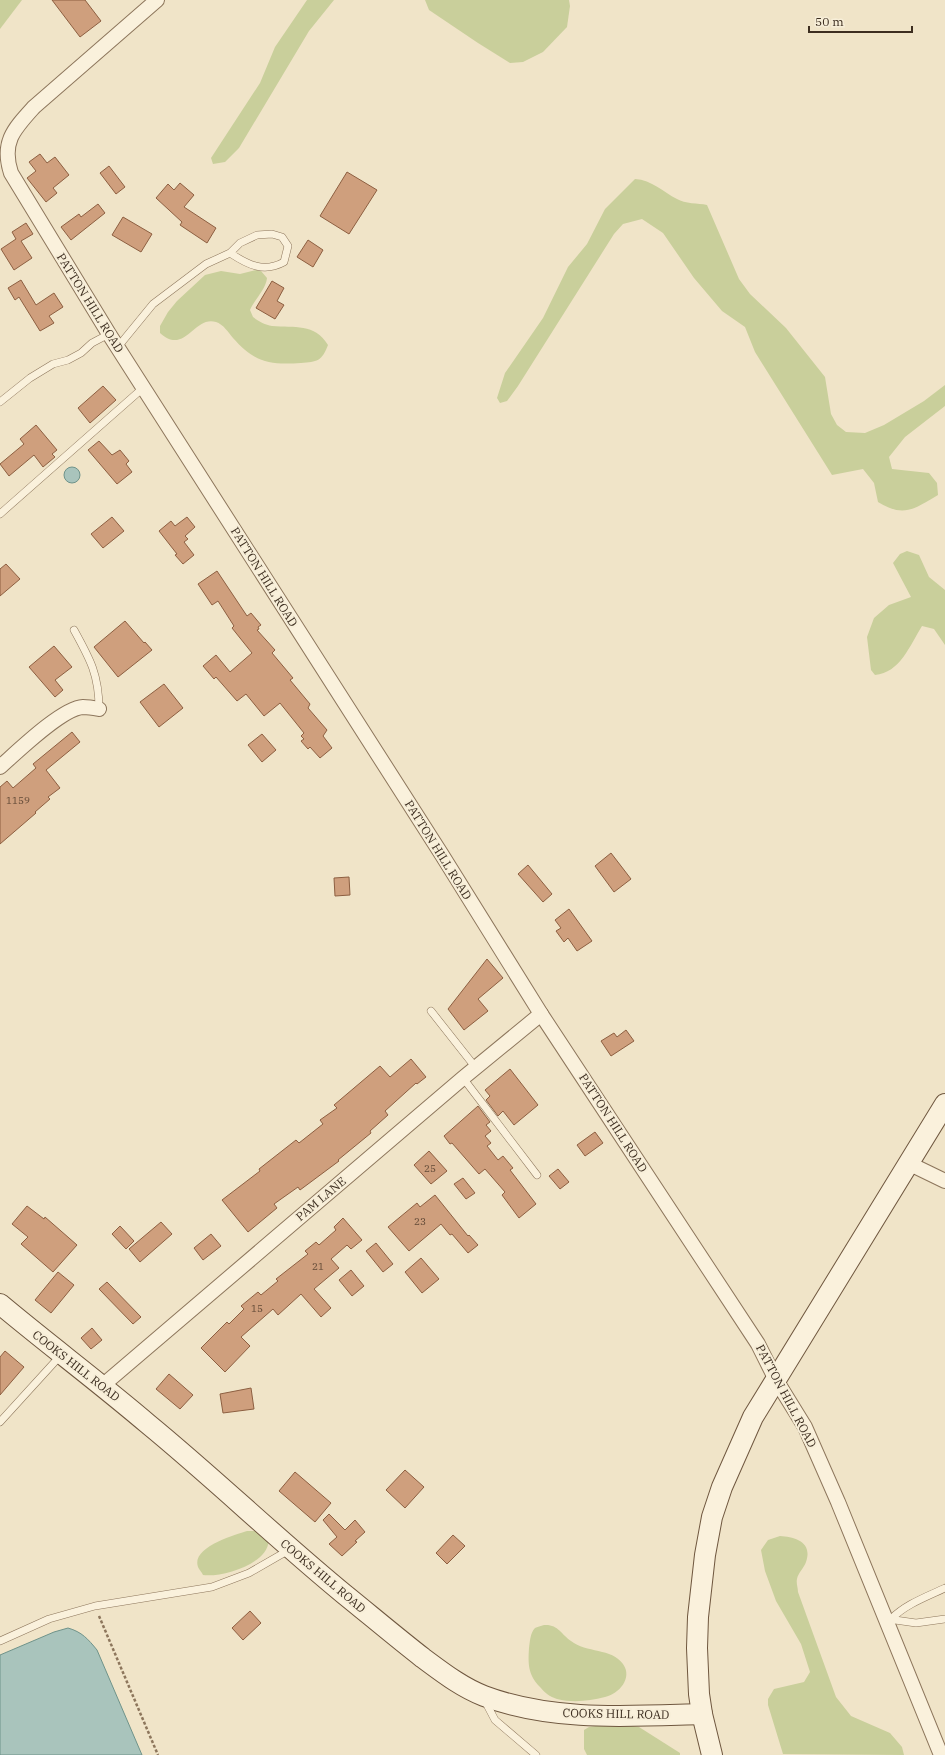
<svg xmlns="http://www.w3.org/2000/svg" width="945" height="1755" viewBox="0 0 945 1755" font-family="'IBM Plex Serif',serif">
<rect width="100%" height="100%" fill="#f0e4c8"/>
<g fill="#c9cf9b">
<polygon points="0,0 22,0 0,29"/>
<polygon points="307,0 334,0 309,31 239,148 225,162 213,164 211,158 260,83 275,47"/>
<polygon points="425,0 569,0 570,6 567,27 543,52 523,62 510,63 478,43 429,10"/>
<path d="M635,179C652,180 663,192 677,199C685,204 698,203 707,205L739,279L750,294L786,328L825,377L831,414L837,425L846,432L865,433L884,425L924,401L945,385V406L905,437L889,457L892,469L929,473L937,483L938,495C914,509 904,518 878,502L874,483L863,469L832,475L755,352L745,327L722,311L694,278L663,233L642,219L623,224L614,234L518,386L507,401L500,403L497,398L505,373L543,318L568,267L587,244L605,209Z"/>
<path d="M256,270L261,271L267,278C266,289 255,299 250,310L253,317C258,321 265,325 272,326C294,328 315,323 328,345C322,361 317,362 301,363C270,365 255,363 233,338C229,333 223,324 216,322C194,315 185,356 160,333V326L168,312L177,301L205,275L221,271L240,274Z"/>
<path d="M907,551L919,555L929,577L945,590V645L934,629L922,626C910,645 900,673 875,675L871,670L867,637L874,618L889,605L911,597L893,563L900,554Z"/>
<path d="M247,1531H257L268,1537C274,1562 222,1578 203,1575C202,1572 199,1570 198,1567C191,1547 235,1535 247,1531Z"/>
<path d="M780,1536C795,1537 813,1542 806,1562C804,1568 798,1573 797,1579C796,1583 798,1588 798,1592L836,1697L851,1716L890,1733L902,1747L904,1755L783,1754L768,1705V1699L774,1689L804,1682L810,1672L801,1644L776,1601L765,1571L761,1550L768,1540Z"/>
<path d="M544,1625C558,1624 561,1634 571,1641C586,1653 612,1648 623,1664C633,1678 619,1694 605,1697C589,1701 573,1703 557,1699C550,1697 544,1692 540,1687C528,1675 528,1664 529,1648C530,1642 530,1633 535,1628C537,1627 541,1626 544,1625Z"/>
<polygon points="615,1723 639,1727 680,1753 680,1755 587,1755 584,1749 584,1730 589,1727"/>
</g>
<g fill="#a9c4bc" stroke="#6f938a">
<circle cx="72" cy="475" r="8"/>
<path d="M68,1628C82,1632 88,1639 97,1650L142,1755H0V1655L54,1632Z"/>
</g>
<g fill="#cf9f7d" stroke="#8d5f41">
<polygon points="52,0 85,0 101,21 80,37"/>
<polygon points="40,154 47,163 55,157 69,175 53,188 57,193 46,202 27,178 36,171 29,162"/>
<polygon points="109,166 125,187 116,194 100,173"/>
<polygon points="347,172 377,190 349,234 320,216"/>
<polygon points="180,183 194,195 184,207 216,228 207,243 180,225 182,222 156,198 168,184 174,190"/>
<polygon points="98,204 105,213 71,240 61,227 79,214 81,217"/>
<polygon points="123,217 152,234 141,252 112,235"/>
<polygon points="26,223 33,234 21,241 32,258 14,270 1,249 16,239 12,232"/>
<polygon points="308,240 323,250 313,267 297,257"/>
<polygon points="21,280 36,305 54,293 63,307 49,316 54,323 40,331 19,297 15,300 8,288"/>
<polygon points="272,281 284,288 277,301 284,305 275,319 256,308"/>
<polygon points="103,386 116,400 90,423 78,408"/>
<polygon points="36,425 57,450 52,454 55,457 43,467 34,455 9,476 0,464 24,444 20,439"/>
<polygon points="99,441 112,455 120,450 129,461 126,464 132,472 117,484 88,450"/>
<polygon points="112,517 124,531 103,548 91,534"/>
<polygon points="187,517 195,527 185,536 188,539 184,542 194,555 183,564 175,555 177,554 159,531 171,521 175,526"/>
<polygon points="6,564 20,579 0,596 0,569"/>
<polygon points="217,571 247,616 251,613 261,625 258,627 259,629 257,630 275,650 272,653 293,678 290,680 310,704 308,708 327,730 323,736 332,748 320,758 310,747 308,749 301,741 304,739 301,736 304,733 280,703 264,716 246,694 237,701 216,677 214,679 203,666 216,655 230,672 252,653 232,628 234,626 218,601 212,605 198,584"/>
<polygon points="125,621 144,643 145,642 152,650 118,677 94,647"/>
<polygon points="54,646 72,667 55,680 63,690 55,697 29,667"/>
<polygon points="164,684 183,708 159,727 140,702"/>
<polygon points="72,732 80,742 46,770 60,788 48,797 50,799 35,812 36,813 0,844 0,787 7,781 13,788 36,768 33,764"/>
<polygon points="262,734 276,750 262,762 248,745"/>
<polygon points="611,853 631,879 614,892 595,866"/>
<polygon points="528,865 552,894 543,902 518,874"/>
<polygon points="349,877 350,895 335,896 334,878"/>
<polygon points="569,909 592,941 577,951 568,938 564,942 556,931 561,928 555,920"/>
<polygon points="487,959 503,978 478,999 488,1011 464,1030 448,1009"/>
<polygon points="626,1030 634,1041 611,1056 601,1041 614,1033 617,1037"/>
<polygon points="411,1059 426,1077 417,1084 416,1083 385,1111 388,1115 370,1131 371,1133 338,1160 339,1161 300,1190 298,1187 274,1204 277,1208 248,1232 222,1200 260,1171 259,1169 296,1140 299,1143 323,1124 320,1120 337,1108 334,1105 380,1066 390,1077"/>
<polygon points="510,1069 538,1105 514,1125 503,1111 498,1116 486,1100 490,1096 485,1090"/>
<polygon points="478,1106 490,1122 486,1125 491,1131 485,1136 491,1143 487,1146 498,1160 503,1156 513,1168 510,1170 536,1204 519,1218 502,1195 505,1192 485,1169 479,1174 452,1143 450,1144 444,1136"/>
<polygon points="595,1132 603,1143 585,1156 577,1145"/>
<polygon points="429,1151 447,1171 431,1184 414,1165"/>
<polygon points="558,1169 569,1182 560,1189 549,1176"/>
<polygon points="463,1178 475,1193 466,1199 454,1184"/>
<polygon points="435,1195 468,1236 469,1235 478,1245 468,1253 452,1234 450,1235 441,1224 409,1251 388,1227 417,1203 420,1207"/>
<polygon points="27,1206 44,1219 45,1217 77,1245 53,1272 21,1244 28,1237 12,1224"/>
<polygon points="343,1218 362,1240 351,1249 347,1245 331,1259 339,1268 314,1289 331,1308 321,1317 301,1294 278,1315 273,1309 241,1337 250,1346 225,1372 201,1348 227,1322 229,1324 244,1309 241,1306 258,1292 261,1295 278,1281 276,1279 308,1254 305,1251 316,1242 319,1245 336,1230 334,1227"/>
<polygon points="161,1222 172,1234 140,1262 129,1249"/>
<polygon points="120,1226 134,1241 126,1249 112,1234"/>
<polygon points="211,1234 221,1246 203,1260 194,1248"/>
<polygon points="376,1243 393,1264 383,1272 366,1251"/>
<polygon points="421,1258 439,1279 422,1293 405,1272"/>
<polygon points="351,1270 364,1286 352,1296 339,1280"/>
<polygon points="58,1272 74,1285 51,1313 35,1300"/>
<polygon points="107,1282 141,1317 133,1324 99,1289"/>
<polygon points="92,1328 102,1340 91,1349 81,1338"/>
<polygon points="5,1351 24,1367 0,1395 0,1357"/>
<polygon points="169,1374 193,1395 180,1409 156,1389"/>
<polygon points="251,1388 254,1409 223,1413 220,1394"/>
<polygon points="405,1470 424,1487 405,1508 386,1490"/>
<polygon points="295,1472 331,1503 315,1522 279,1491"/>
<polygon points="329,1514 345,1530 355,1520 365,1532 355,1541 357,1542 342,1556 329,1544 337,1537 323,1520"/>
<polygon points="453,1535 465,1546 447,1564 436,1553"/>
<polygon points="250,1611 261,1623 243,1640 232,1628"/>
</g>
<g fill="none" stroke-linecap="round" stroke-linejoin="round">
<defs>
<g id="lane">
<path d="M117,348L153,304L206,264L230,253L240,243L257,235L272,234L282,237L288,246L284,262C264,273 248,265 230,253"/>
<polyline points="0,402 30,378 53,364 68,360 81,353 92,343 109,334"/>
<polyline points="0,514 143,388"/>
<path d="M74,630C90,659 99,675 99,709"/>
<polyline points="431,1011 476,1068"/>
<polyline points="463,1078 537,1175"/>
<polyline points="0,1422 61,1355"/>
<polyline points="888,1619 916,1623 945,1619"/>
<path d="M891,1619C906,1604 926,1597 945,1588"/>
<polyline points="0,1641 49,1619 95,1606 212,1587 249,1573 289,1550"/>
<polyline points="485,1701 495,1720 536,1755"/>
</g>
<g id="street">
<path d="M157,0L34,107C14,129 1,142 11,173L109,334L442,855L541,1014L758,1344L776,1380L805,1427L838,1502L941,1755"/>
<path d="M0,767C17,752 62,708 83,707C88,707 94,708 99,709"/>
<polyline points="910,1164 945,1181"/>
<polyline points="102,1386 463,1078 541,1014"/>
</g>
<g id="secondary">
<path d="M0,1304C49,1345 100,1383 148,1424C215,1479 277,1539 344,1594C370,1615 396,1637 423,1658C442,1672 461,1687 484,1696C553,1722 630,1716 702,1714"/>
<polyline points="712,1755 702,1714 699,1694 697,1648 698,1617 705,1555 712,1517 722,1487 753,1417 945,1104"/>
</g>
</defs>
<use href="#lane" stroke="#8d765c" stroke-width="8"/>
<use href="#street" stroke="#8d765c" stroke-width="16"/>
<use href="#secondary" stroke="#6f573f" stroke-width="22"/>
<polyline stroke="#8d765c" stroke-width="2.5" stroke-dasharray="3 2" stroke-linecap="butt" points="99,1616 158,1755"/>
<use href="#lane" stroke="#faf1dc" stroke-width="7"/>
<use href="#street" stroke="#faf1dc" stroke-width="14"/>
<use href="#secondary" stroke="#faf1dc" stroke-width="20"/>
</g>
<g text-anchor="middle" stroke-width="4" stroke-linejoin="round" paint-order="stroke">
<g font-size="10" fill="#624a37">
<text x="18" y="804">1159</text>
<text x="430" y="1172">25</text>
<text x="420" y="1225">23</text>
<text x="318" y="1270">21</text>
<text x="257" y="1312">15</text>
</g>
<g font-size="12" fill="#3d2e20" stroke="#f7eed8">
<text transform="translate(90 303) rotate(58)" y="4">PATTON HILL ROAD</text>
<text transform="translate(264 577) rotate(58)" y="4">PATTON HILL ROAD</text>
<text transform="translate(438 850) rotate(58)" y="4">PATTON HILL ROAD</text>
<text transform="translate(613 1123) rotate(57)" y="4">PATTON HILL ROAD</text>
<text transform="translate(321 1199) rotate(-40)" y="4">PAM LANE</text>
<text transform="translate(76 1366) rotate(38)" y="4">COOKS HILL ROAD</text>
<text transform="translate(786 1396) rotate(62)" y="4">PATTON HILL ROAD</text>
<text transform="translate(323 1576) rotate(40)" y="4">COOKS HILL ROAD</text>
<text transform="translate(616 1714) rotate(1)" y="4">COOKS HILL ROAD</text>
</g>
</g>
<path d="M809 26v6h103v-6" fill="none" stroke="#3d2e20" stroke-width="2"/>
<text x="815" y="26" font-size="12" fill="#3d2e20" stroke="#f7eed8" stroke-width="3" paint-order="stroke">50 m</text>
</svg>
